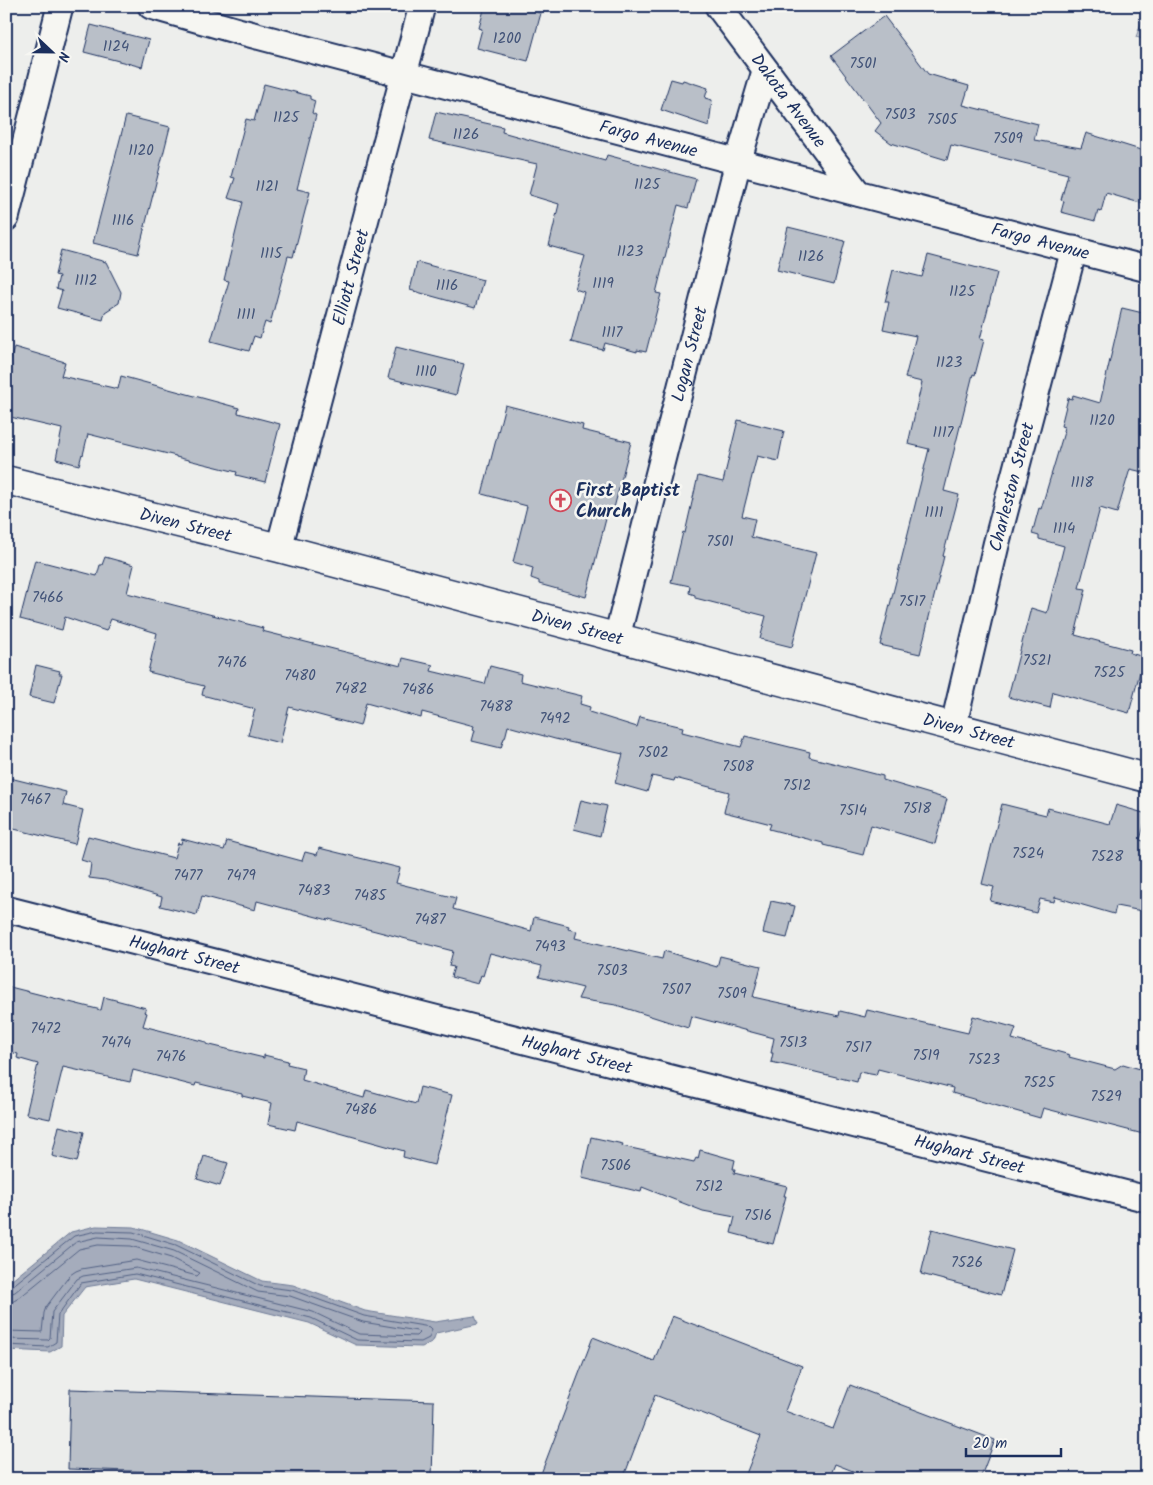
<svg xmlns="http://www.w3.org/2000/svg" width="1153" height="1485" viewBox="0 0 1153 1485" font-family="Kalam,sans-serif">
<rect width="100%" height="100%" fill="#edeeec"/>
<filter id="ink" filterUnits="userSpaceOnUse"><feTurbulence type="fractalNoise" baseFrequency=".02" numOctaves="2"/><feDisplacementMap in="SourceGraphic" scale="10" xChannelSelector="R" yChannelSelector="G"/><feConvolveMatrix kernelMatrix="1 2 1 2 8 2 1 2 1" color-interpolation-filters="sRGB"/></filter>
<g filter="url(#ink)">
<polygon fill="#ced2d7" stroke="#74809a" points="1147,7 1147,40 1136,37"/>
<polygon fill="#a5acbc" stroke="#6e7a96" points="96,1226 134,1227 178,1240 262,1281 293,1285 365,1311 435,1322 475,1316 478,1324 436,1333 433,1341 422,1347 356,1345 309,1323 134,1279 85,1287 62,1316 61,1346 50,1352 6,1350 6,1285 71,1232"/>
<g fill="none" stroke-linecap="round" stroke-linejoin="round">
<g stroke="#526184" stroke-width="1">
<polyline points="6,1288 11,1287 74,1236 97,1231 133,1232 176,1245 260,1286 292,1290 364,1316 430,1327 432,1329 429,1338 421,1342 357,1340 311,1318 135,1274 81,1283 58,1315 56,1342 48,1347 6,1345"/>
<polyline points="6,1295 15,1292 76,1242 98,1237 132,1239 174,1251 258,1292 290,1296 363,1322 417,1331 419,1333 416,1336 359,1334 313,1312 136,1268 83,1276 77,1279 52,1312 50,1338 48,1340 6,1339"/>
<polyline points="6,1302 12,1302 19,1298 79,1249 98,1245 131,1246 171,1258 200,1273 197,1276 136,1260 81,1269 76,1271 70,1275 46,1307 44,1313 42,1332 6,1331"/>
</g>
</g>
<g fill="#b9bfc8" stroke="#1b2f5e">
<polygon points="485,6 517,6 541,13 528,61 477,48 482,29 479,28"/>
<polygon points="884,16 928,74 969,86 963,105 1038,124 1034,140 1081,148 1086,133 1147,152 1147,205 1106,193 1101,212 1098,211 1095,221 1061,212 1064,201 1061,200 1068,174 951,145 947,160 891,143 875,131 881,123 831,56"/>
<polygon points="91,25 149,40 142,67 84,52"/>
<polygon points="671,79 682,82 683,80 708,88 705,98 712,100 709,126 661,110"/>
<polygon points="264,84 310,96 310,99 315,101 312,113 316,115 297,189 310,192 293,257 288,256 270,324 265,322 260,338 254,336 249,351 211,341 229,281 224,280 243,202 228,198 235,178 231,177 246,119 254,121"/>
<polygon points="436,112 503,127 502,132 605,161 607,155 696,179 688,208 678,205 656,293 661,294 646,352 637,350 637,352 605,343 603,350 571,342 584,292 575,289 585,256 549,246 559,204 529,195 537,164 429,140"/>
<polygon points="126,116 170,127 138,254 93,243"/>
<polygon points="788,227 845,241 834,284 777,270"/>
<polygon points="61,250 106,262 121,292 119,303 105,312 103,320 57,308 62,291 56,289 59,276 55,275"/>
<polygon points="928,255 997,273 980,339 984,340 975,375 973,374 944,491 959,495 943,556 944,556 920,654 880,645 929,449 908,444 922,382 905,378 916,336 883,329 889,302 885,302 893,270 922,277"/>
<polygon points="417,262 483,280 475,308 410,290"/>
<polygon points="1122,308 1147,314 1147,473 1130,469 1117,513 1100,508 1079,588 1086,589 1075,635 1131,650 1130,653 1144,657 1129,713 1053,692 1050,708 1008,697 1031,608 1047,613 1064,546 1039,539 1039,536 1032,534 1039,508 1041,509 1064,432 1063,431 1064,427 1061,426 1068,398 1072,399 1073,395 1100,403"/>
<polygon points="14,347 65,362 61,376 118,389 121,376 239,408 238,413 280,424 265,482 236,475 237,472 176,457 176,456 88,434 83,455 82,454 79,465 56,459 62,429 6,416 6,378"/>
<polygon points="396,347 464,364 456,395 388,378"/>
<polygon points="505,405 583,425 582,430 631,442 613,512 608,511 586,597 539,584 539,581 531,578 533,568 513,562 527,506 482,494"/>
<polygon points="738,420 784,431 778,461 757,456 742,516 755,519 751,537 816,553 792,647 760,639 766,616 695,598 695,595 689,593 690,586 671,582 683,532 685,533 698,476 723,482"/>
<polygon points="105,557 134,565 127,593 263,628 262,631 401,666 403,658 433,665 431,671 485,684 490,666 521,674 520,681 582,696 580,704 590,707 589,712 637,727 640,717 683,727 682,732 741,747 745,736 810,752 809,757 883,776 883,780 947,799 935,844 871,825 863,855 823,845 823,843 769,829 771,824 724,812 729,792 675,778 674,781 652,776 647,792 615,783 623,754 555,739 508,726 505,738 504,738 501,748 472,741 475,730 473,729 474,726 422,712 421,718 366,703 360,726 289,707 280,743 248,735 255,709 202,695 204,686 148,672 157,633 111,619 106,631 65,617 62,630 20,619 35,560 97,576 100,565 102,565"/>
<polygon points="36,665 60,671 59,674 62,674 54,703 29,697"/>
<polygon points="6,777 66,792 63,805 83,810 75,844 6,827"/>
<polygon points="581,800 607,806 600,836 574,829"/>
<polygon points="1002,804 1046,815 1048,808 1110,824 1116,805 1147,814 1140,840 1147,842 1147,912 1116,906 1114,914 1055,897 1054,902 1040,899 1036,913 990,901 994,887 982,884"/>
<polygon points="88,836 174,858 178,843 181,844 182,839 224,850 227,841 302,861 305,852 317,855 319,848 400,868 396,883 456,898 453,909 531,931 534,917 569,926 568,929 577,931 575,938 662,959 664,951 717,967 720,956 761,966 753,997 839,1016 840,1011 865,1017 867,1010 968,1033 973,1016 1016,1028 1012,1039 1070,1055 1069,1057 1115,1069 1123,1064 1147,1071 1147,1135 1043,1108 1040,1118 952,1093 953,1088 878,1069 876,1075 859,1072 857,1082 803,1069 771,1062 773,1053 771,1053 774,1038 691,1016 688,1028 616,1005 578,999 583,988 539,977 542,966 490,953 483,976 481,975 478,984 451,977 454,967 449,966 453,951 329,919 328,920 257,901 255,910 202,896 197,915 160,906 162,897 105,880 89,878 91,863 81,860"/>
<polygon points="771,901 795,906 787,938 763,933"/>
<polygon points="6,986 101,1010 104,997 146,1008 144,1012 147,1013 143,1026 206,1042 206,1044 264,1058 264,1055 288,1061 287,1064 304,1068 302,1080 364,1098 366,1090 416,1104 420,1087 452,1095 434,1165 403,1157 404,1151 297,1121 295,1130 268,1124 272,1103 242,1096 242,1094 196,1083 195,1086 133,1070 130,1082 63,1067 50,1119 26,1114 38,1064 17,1058 18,1054 6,1051"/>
<polygon points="59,1126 84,1132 77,1162 52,1156"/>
<polygon points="591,1137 623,1144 622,1146 694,1162 696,1158 698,1159 700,1150 735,1160 733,1169 735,1169 734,1173 787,1186 784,1196 786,1196 773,1244 731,1233 735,1217 703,1211 642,1187 641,1192 582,1178"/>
<polygon points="204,1156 228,1163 220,1186 197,1179"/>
<polygon points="932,1229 1013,1250 1001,1295 921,1274"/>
<polygon points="672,1316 802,1366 785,1411 833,1429 850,1385 995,1440 980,1479 873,1479 835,1464 829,1479 744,1479 761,1436 655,1395 623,1479 539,1479 593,1337 654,1361"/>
<polygon points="70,1389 434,1401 432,1479 377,1479 68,1469"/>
</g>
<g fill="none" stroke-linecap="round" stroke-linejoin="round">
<defs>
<g id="street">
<path id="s1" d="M151,6L238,31L1147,269"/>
<path id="s2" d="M718,6L858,193"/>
<polyline points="6,218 60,6"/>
<path id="s3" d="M279,548L422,6"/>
<path id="s4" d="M617,637L738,162L765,71"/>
<path id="s5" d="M953,728L996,545L1074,249"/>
<path id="s6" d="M6,909L1147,1199"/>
</g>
<g id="secondary">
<path id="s7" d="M6,480L279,548L1147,778"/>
</g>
</defs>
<use href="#street" stroke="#1b2f5e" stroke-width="29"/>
<use href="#secondary" stroke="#1b2f5e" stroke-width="31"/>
<use href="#street" stroke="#f6f6f2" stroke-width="25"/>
<use href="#secondary" stroke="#f6f6f2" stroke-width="28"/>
</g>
</g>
<defs>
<symbol id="church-ring" viewBox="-11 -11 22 22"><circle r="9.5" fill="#f6f6f2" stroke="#d1495b" stroke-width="1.5"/><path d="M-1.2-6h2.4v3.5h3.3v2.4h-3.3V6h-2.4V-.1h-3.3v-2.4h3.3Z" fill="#d1495b"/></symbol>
</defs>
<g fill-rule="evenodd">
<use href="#church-ring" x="548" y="488" width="25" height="25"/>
</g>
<g text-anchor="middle" stroke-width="5" stroke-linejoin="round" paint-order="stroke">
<g font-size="15" fill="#425378">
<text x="507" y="43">1200</text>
<text x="116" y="51">1124</text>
<text x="863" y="68">7501</text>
<text x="900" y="119">7503</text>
<text x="286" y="122">1125</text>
<text x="942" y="124">7505</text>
<text x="466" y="139">1126</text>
<text x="1008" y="143">7509</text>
<text x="141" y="155">1120</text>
<text x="647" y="189">1125</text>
<text x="267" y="191">1121</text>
<text x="123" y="225">1116</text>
<text x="630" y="256">1123</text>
<text x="271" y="258">1115</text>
<text x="811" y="261">1126</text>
<text x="86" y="285">1112</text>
<text x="603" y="288">1119</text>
<text x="447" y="290">1116</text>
<text x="962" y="296">1125</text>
<text x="246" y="319">1111</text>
<text x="612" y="337">1117</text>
<text x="949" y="367">1123</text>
<text x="426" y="376">1110</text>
<text x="1102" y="425">1120</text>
<text x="943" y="437">1117</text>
<text x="1082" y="487">1118</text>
<text x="934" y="517">1111</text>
<text x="1064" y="533">1114</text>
<text x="720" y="546">7501</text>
<text x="48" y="602">7466</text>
<text x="912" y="606">7517</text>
<text x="1037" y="665">7521</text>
<text x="232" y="667">7476</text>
<text x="1109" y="677">7525</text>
<text x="300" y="680">7480</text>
<text x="351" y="693">7482</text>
<text x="418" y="694">7486</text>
<text x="496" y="711">7488</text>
<text x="555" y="723">7492</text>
<text x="653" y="757">7502</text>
<text x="738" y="771">7508</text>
<text x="797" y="790">7512</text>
<text x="35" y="804">7467</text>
<text x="917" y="813">7518</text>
<text x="853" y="815">7514</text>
<text x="1028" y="858">7524</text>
<text x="1107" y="861">7528</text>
<text x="188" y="880">7477</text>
<text x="241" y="880">7479</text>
<text x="314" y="895">7483</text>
<text x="370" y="900">7485</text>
<text x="430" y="924">7487</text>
<text x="550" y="951">7493</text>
<text x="612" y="975">7503</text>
<text x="676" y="994">7507</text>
<text x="732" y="998">7509</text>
<text x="46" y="1033">7472</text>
<text x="116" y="1047">7474</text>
<text x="793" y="1047">7513</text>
<text x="858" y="1052">7517</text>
<text x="926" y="1060">7519</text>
<text x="171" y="1061">7476</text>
<text x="984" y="1064">7523</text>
<text x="1039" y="1087">7525</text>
<text x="1106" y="1101">7529</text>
<text x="361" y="1114">7486</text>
<text x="616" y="1170">7506</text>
<text x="709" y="1191">7512</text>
<text x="758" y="1220">7516</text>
<text x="967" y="1267">7526</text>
</g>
<g font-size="18" fill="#1b2f5e" stroke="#f6f6f2">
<text dy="6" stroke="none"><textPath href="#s2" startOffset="118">Dakota Avenue</textPath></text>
<text dy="6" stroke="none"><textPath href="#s1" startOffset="515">Fargo Avenue</textPath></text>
<text dy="6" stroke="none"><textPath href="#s1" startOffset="920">Fargo Avenue</textPath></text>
<text dy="6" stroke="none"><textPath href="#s3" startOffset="280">Elliott Street</textPath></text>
<text dy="6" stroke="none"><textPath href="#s4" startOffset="292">Logan Street</textPath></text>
<text dy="6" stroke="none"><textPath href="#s5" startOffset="248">Charleston Street</textPath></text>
<text dy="6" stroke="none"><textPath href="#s7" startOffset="185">Diven Street</textPath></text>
<text dy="6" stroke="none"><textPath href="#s7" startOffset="590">Diven Street</textPath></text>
<text dy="6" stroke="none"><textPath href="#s7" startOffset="995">Diven Street</textPath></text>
<text dy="6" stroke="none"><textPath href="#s6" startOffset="184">Hughart Street</textPath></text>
<text dy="6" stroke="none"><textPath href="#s6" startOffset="589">Hughart Street</textPath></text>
<text dy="6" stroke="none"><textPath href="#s6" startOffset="994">Hughart Street</textPath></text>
</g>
<g font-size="18" font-weight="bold" fill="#1b2f5e" stroke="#f6f6f2" text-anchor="start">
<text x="576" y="496">First Baptist<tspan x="576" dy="21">Church</tspan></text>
</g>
</g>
<rect width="1153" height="1485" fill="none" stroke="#f6f6f2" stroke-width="25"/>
<rect x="12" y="12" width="1128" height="1460" fill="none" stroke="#1b2f5e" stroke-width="2" filter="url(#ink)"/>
<g transform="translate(52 52) rotate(112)" stroke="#f6f6f2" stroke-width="4" paint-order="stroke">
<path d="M0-4L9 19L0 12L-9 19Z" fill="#1b2f5e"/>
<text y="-8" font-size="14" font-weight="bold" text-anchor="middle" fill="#1b2f5e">N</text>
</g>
<path d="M966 1448v8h95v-8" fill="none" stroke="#1b2f5e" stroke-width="2.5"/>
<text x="973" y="1448" font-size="15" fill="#1b2f5e" stroke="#f6f6f2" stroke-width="4" paint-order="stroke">20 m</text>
</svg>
